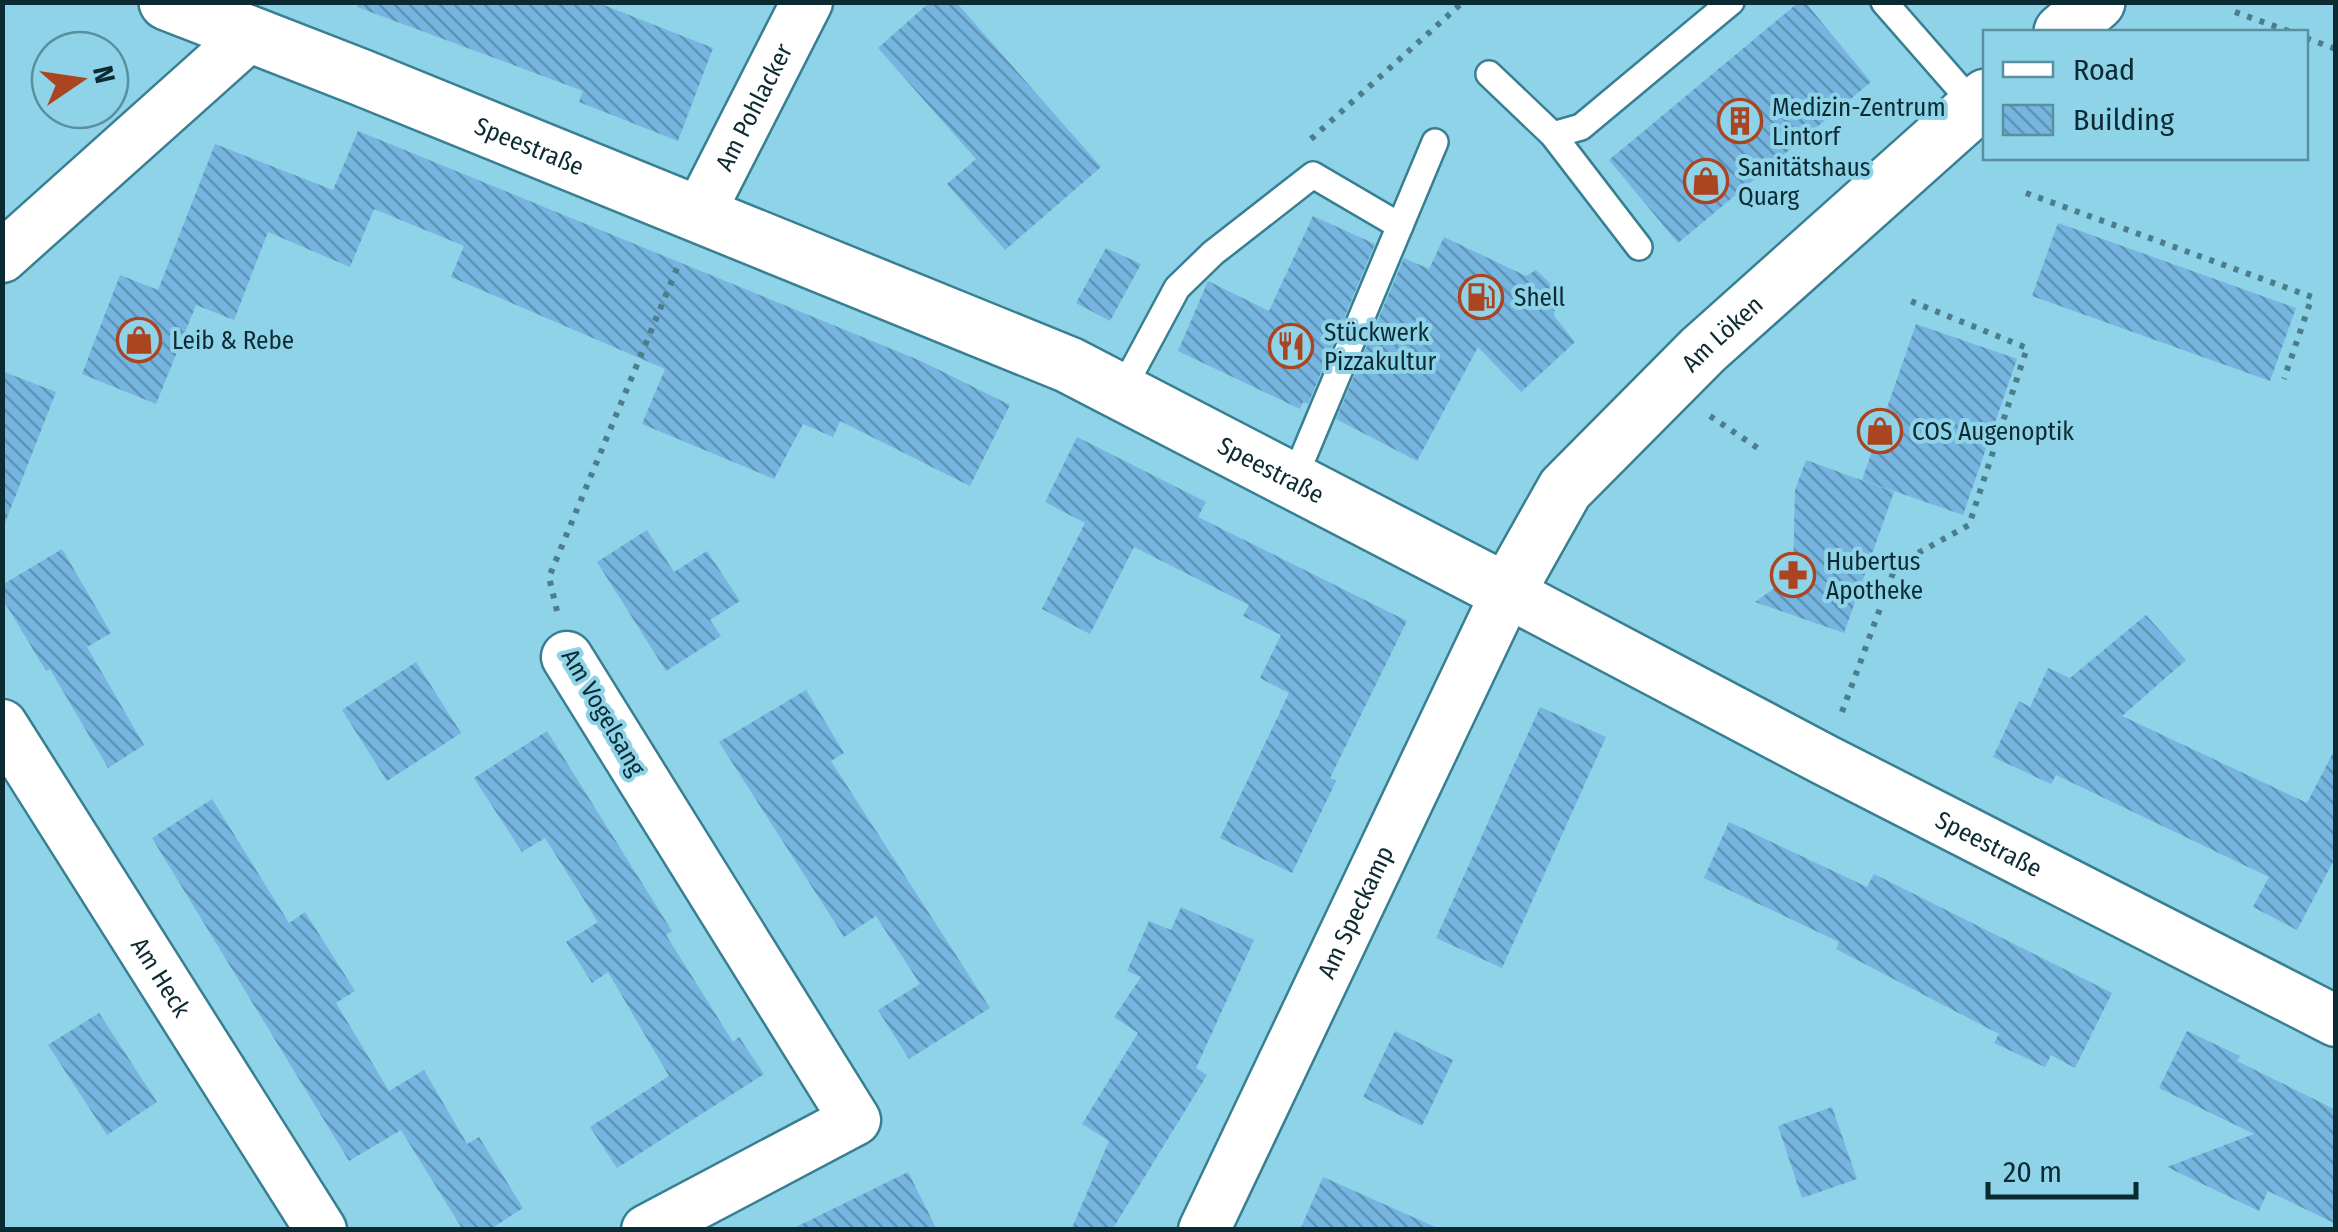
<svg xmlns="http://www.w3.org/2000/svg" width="2338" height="1232" viewBox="0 0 2338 1232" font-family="'Fira Sans Condensed',sans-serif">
<defs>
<pattern id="building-back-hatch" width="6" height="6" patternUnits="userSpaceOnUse" patternTransform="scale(2.5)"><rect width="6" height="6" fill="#75b5e0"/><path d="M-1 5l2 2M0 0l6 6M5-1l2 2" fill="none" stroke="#5e93b6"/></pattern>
</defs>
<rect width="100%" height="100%" fill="#8ed3e8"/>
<g fill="url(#building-back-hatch)">
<polygon points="358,2 596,2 713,48 678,141 579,102 583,91 357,7"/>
<polygon points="930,2 956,2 1101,167 1005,250 947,184 976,159 878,48"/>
<polygon points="1799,2 1805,2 1871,82 1678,243 1609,160"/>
<polygon points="358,131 921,361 1010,405 970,486 840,421 833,437 803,424 774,479 642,424 665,369 451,277 464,246 374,209 350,267 268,232 234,320 196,305 156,404 82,374 120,275 158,290 215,144 333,190"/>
<polygon points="1313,216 1375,244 1308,404 1303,402 1300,409 1178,351 1208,281 1269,311"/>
<polygon points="2058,223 2296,308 2270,381 2032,296"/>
<polygon points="1444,237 1526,276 1536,270 1557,290 1554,316 1575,342 1521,392 1478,347 1417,461 1336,419 1404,258 1429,269"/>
<polygon points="1106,248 1141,264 1110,321 1076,303"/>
<polygon points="1916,324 2017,359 1963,515 1862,480"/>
<polygon points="2,371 56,392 5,523 2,523"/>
<polygon points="1077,437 1206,502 1198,517 1407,621 1330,778 1336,781 1292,873 1220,838 1289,693 1260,678 1281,635 1243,616 1249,605 1134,547 1090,634 1042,609 1085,523 1045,502"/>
<polygon points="1806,460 1894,492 1844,633 1755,602 1793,575 1795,490"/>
<polygon points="647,530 674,572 707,551 740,601 710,620 721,636 666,671 597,562"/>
<polygon points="62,549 111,633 87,647 144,745 108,768 50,669 46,671 2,598 2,585"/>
<polygon points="2146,615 2186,660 2122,716 2307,803 2336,747 2336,856 2297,930 2253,907 2269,877 2056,775 2051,784 1993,757 2019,701 2030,707 2048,668 2070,678"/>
<polygon points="416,662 461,733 387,781 342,710"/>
<polygon points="806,690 844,753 831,761 990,1008 909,1059 878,1010 920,984 876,916 844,937 719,742"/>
<polygon points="1540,707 1606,737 1502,968 1436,938"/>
<polygon points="547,731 672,931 666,935 733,1042 739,1037 764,1074 617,1168 590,1127 669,1076 608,972 592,983 566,942 598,922 545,838 522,852 474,778"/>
<polygon points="212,799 289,923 305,912 355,991 336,1003 389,1091 424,1070 467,1144 479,1137 523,1208 489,1230 463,1230 401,1130 349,1161 152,838"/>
<polygon points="1729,822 1867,887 1874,874 2112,993 2075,1068 2051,1055 2045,1067 1994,1043 1999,1034 1836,949 1839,942 1704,878"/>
<polygon points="1181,907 1254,940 1196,1068 1207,1075 1112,1230 1071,1230 1109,1141 1082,1124 1138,1033 1114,1017 1141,977 1127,971 1149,921 1171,930"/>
<polygon points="99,1013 157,1102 107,1135 48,1045"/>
<polygon points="1395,1031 1453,1060 1422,1126 1363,1097"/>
<polygon points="2187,1031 2240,1056 2237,1061 2336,1110 2336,1224 2268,1191 2259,1211 2167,1167 2254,1134 2159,1088"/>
<polygon points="1832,1107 1857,1179 1802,1198 1778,1126"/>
<polygon points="908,1172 937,1230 790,1230"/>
<polygon points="1323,1177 1442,1230 1300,1230"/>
</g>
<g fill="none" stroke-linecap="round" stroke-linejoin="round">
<defs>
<g id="lane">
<polyline points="1884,2 1975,106"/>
<polyline points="1489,74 1553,135 1581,127 1731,2"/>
<polyline points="1553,135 1639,247"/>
<polyline points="1121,392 1177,288 1213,253 1313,175 1400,226"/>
<polyline points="1293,481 1435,142"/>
</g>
<g id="street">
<path id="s1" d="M699,214L807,2"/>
<polyline points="2,257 250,35"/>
<polyline points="567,657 855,1120 647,1230"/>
<path id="s2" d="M2,725L321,1230"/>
<path id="s3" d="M1204,1230L1507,592L1825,760L2336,1021"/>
</g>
<g id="secondary">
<path id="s4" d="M167,2L360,77L1069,365L1507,592L1565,489L1703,350L1986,97"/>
<polyline points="2062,32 2097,2"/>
</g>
</defs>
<use href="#lane" stroke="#397f92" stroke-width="30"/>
<use href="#street" stroke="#397f92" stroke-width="55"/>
<use href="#secondary" stroke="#397f92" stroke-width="60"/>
<g stroke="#4c7d8b" stroke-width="6" stroke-dasharray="5 8" stroke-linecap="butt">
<polyline points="2235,12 2291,32"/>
<polyline points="2306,38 2336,49"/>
<polyline points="1311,139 1463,2"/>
<polyline points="2026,193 2312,297 2284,379"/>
<polyline points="1710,416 1759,449"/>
<polyline points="557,611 549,577 680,261"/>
<polyline points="1842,712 1896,565 1969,525 2027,348 1908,300"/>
</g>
<use href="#lane" stroke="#fff" stroke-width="25"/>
<use href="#street" stroke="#fff" stroke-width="50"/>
<use href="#secondary" stroke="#fff" stroke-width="55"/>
</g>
<defs>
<symbol id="building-ring" viewBox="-11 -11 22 22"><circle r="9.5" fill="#8ed3e8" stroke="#ab4420" stroke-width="1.5"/><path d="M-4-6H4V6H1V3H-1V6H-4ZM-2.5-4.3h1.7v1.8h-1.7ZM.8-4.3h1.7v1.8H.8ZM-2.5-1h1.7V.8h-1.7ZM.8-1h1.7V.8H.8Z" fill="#ab4420"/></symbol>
<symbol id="shop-ring" viewBox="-11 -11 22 22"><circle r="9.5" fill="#8ed3e8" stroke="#ab4420" stroke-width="1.5"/><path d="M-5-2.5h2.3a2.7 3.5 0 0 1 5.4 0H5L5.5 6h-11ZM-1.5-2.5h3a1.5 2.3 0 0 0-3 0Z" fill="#ab4420"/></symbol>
<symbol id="fuel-ring" viewBox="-11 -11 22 22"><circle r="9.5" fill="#8ed3e8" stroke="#ab4420" stroke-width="1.5"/><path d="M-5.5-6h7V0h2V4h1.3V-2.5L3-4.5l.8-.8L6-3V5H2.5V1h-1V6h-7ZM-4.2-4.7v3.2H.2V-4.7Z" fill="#ab4420"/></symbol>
<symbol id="restaurant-ring" viewBox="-11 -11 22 22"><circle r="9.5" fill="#8ed3e8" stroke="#ab4420" stroke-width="1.5"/><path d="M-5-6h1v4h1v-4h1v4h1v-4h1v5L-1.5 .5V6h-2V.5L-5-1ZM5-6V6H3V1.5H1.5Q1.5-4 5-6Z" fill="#ab4420"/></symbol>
<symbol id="pharmacy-ring" viewBox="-11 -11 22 22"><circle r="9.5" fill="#8ed3e8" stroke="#ab4420" stroke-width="1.5"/><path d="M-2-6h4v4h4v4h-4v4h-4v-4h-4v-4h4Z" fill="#ab4420"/></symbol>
</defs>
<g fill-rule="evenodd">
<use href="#building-ring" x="1715" y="96" width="50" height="50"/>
<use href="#shop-ring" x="1681" y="156" width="50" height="50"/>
<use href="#fuel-ring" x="1456" y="272" width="50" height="50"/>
<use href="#shop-ring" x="114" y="315" width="50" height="50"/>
<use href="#restaurant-ring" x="1266" y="321" width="50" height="50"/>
<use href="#shop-ring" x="1855" y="406" width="50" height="50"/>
<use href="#pharmacy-ring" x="1768" y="550" width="50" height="50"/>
</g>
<g text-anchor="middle" stroke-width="8" stroke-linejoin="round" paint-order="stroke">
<g font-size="25" fill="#0c2a32" stroke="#8ed3e8" text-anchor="start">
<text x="1772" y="116">Medizin-Zentrum<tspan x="1772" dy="29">Lintorf</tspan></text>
<text x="1738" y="176">Sanitätshaus<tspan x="1738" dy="29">Quarg</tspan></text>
<text x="1514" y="306">Shell</text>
<text x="1324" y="341">Stückwerk<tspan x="1324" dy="29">Pizzakultur</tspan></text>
<text x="172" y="349">Leib &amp; Rebe</text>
<text x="1912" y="440">COS Augenoptik</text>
<text x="1826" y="570">Hubertus<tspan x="1826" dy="29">Apotheke</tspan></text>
</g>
<g font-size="25" fill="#0c2a32" stroke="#8ed3e8">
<text dy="9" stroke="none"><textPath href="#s1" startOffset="120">Am Pohlacker</textPath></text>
<text dy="9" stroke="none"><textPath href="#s4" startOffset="390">Speestraße</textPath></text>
<text dy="9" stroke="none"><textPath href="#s4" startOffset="1805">Am Löken</textPath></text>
<text dy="9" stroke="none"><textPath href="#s4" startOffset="1200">Speestraße</textPath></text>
<text transform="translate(604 712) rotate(60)" y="9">Am Vogelsang</text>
<text dy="9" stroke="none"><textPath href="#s3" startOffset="1250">Speestraße</textPath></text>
<text dy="9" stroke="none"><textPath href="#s3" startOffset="352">Am Speckamp</textPath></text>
<text dy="9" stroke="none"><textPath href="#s2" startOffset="298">Am Heck</textPath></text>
</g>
</g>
<rect width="2338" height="1232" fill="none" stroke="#0c2a32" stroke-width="10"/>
<rect x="1983" y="30" width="325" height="130" fill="#8ed3e8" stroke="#5a8f9f" stroke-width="2.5"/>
<rect x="2003" y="62" width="50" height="15" fill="#ffffff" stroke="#5a8f9f" stroke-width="2.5"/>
<text x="2073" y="80" font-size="30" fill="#0c2a32">Road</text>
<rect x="2003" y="105" width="50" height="30" fill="url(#building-back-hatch)" stroke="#5a8f9f" stroke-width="2.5"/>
<text x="2073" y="130" font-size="30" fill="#0c2a32">Building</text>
<g transform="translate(80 80) rotate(77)"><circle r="48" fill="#8ed3e8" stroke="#5a8f9f" stroke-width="2.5"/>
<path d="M0-8L18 38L0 25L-18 38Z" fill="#ab4420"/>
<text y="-15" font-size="28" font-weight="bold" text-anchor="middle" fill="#0c2a32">N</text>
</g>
<path d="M1988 1182v15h148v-15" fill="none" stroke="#0c2a32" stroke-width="5"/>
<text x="2003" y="1182" font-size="30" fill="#0c2a32" stroke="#8ed3e8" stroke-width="8" paint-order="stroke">20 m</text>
</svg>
